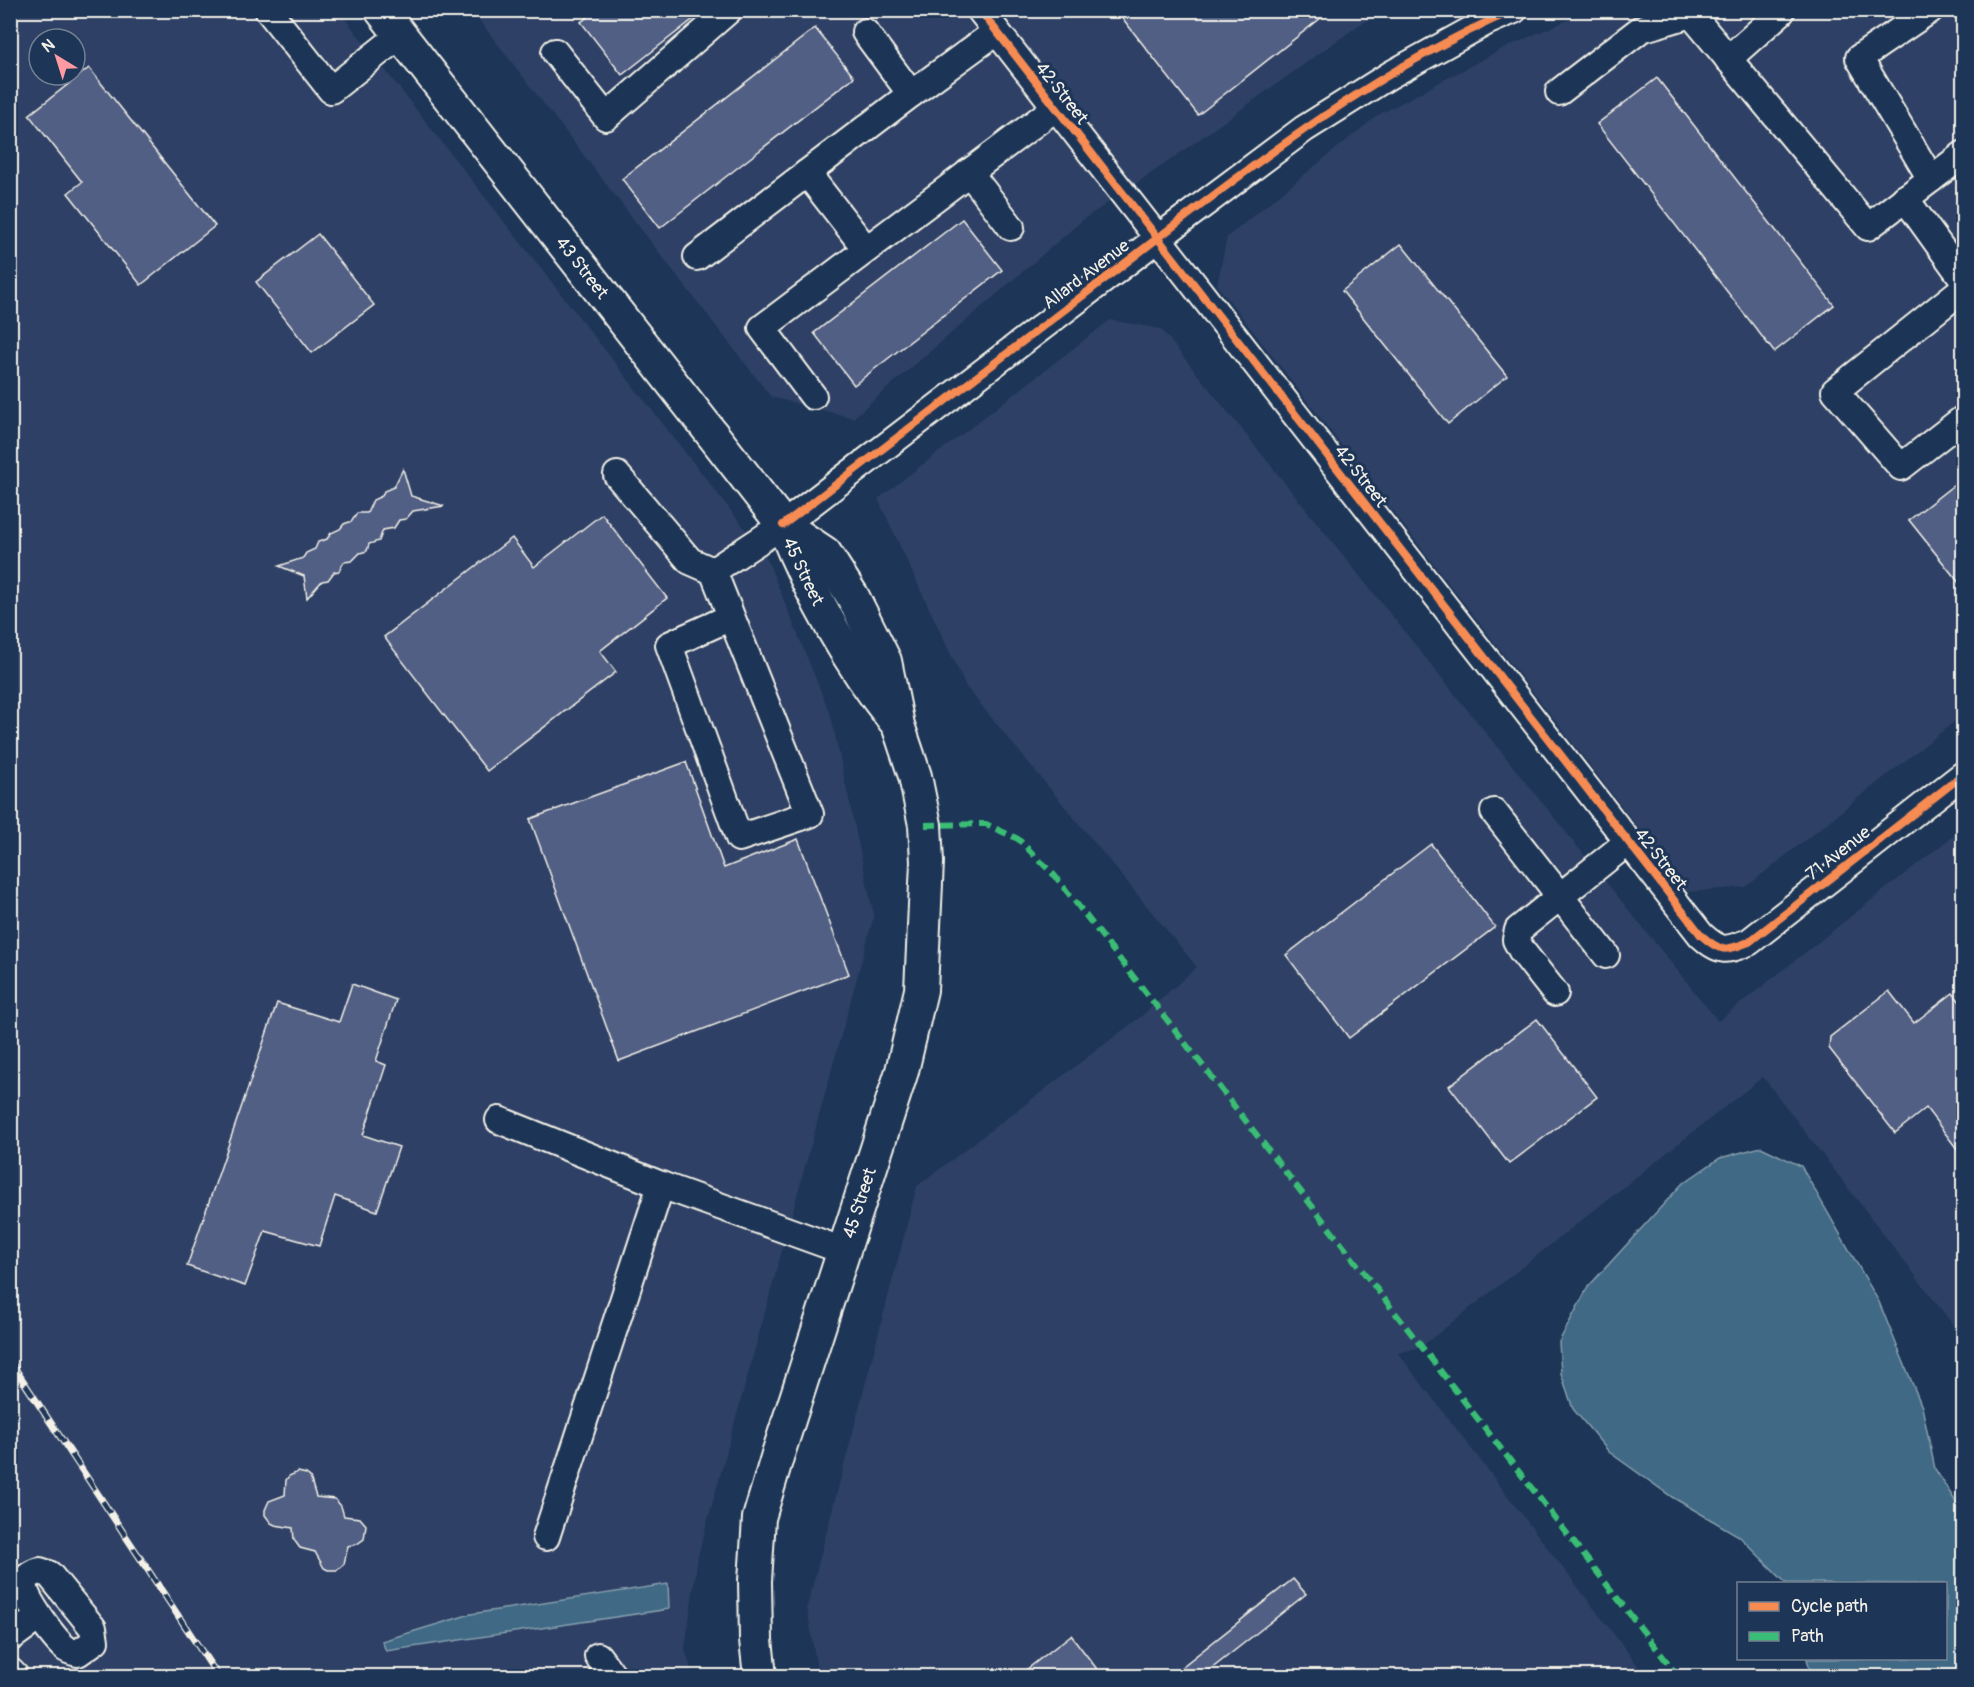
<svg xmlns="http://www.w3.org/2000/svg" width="1974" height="1687" viewBox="0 0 1974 1687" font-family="Pangolin,sans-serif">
<rect width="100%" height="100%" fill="#1d3557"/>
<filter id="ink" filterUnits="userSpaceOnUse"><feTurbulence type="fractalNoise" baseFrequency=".0167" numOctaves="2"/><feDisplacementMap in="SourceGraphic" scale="12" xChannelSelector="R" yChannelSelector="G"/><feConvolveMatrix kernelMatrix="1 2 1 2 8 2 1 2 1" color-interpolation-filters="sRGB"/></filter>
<g filter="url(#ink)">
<g fill="#2d4165" fill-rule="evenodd">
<path d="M11,11H339L765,554L831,716L874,916L698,1556L685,1649L693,1676H11ZM39,39H75V75H39Z"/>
<polygon points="472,11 1387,11 1359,25 1162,166 1084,219 853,418 771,397"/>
<polygon points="1588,11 1963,11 1963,715 1746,887 1688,892 1217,285 1227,237 1378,115 1502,49"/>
<polygon points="1110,320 1161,329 1718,1021 1963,828 1963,1338 1763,1077 1421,1347 1398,1353 1646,1676 818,1676 807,1607 917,1186 1139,1018 1197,967 966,687 878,499"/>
</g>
<g fill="#3f6986" stroke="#879fad" stroke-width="1.5">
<polygon points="1761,1147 1801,1166 1879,1302 1922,1407 1935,1469 1957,1504 1963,1507 1963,1676 1812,1676 1807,1659 1946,1658 1946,1584 1786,1583 1739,1536 1672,1497 1609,1452 1573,1409 1561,1373 1559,1342 1588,1287 1682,1184 1720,1158"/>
<polygon points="668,1584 669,1609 386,1651 382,1641 471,1614"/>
</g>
<g fill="#515e85" stroke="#f4f1e8" stroke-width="1.5">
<polygon points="597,10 705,10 622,75 581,22"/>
<polygon points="1116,10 1331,10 1198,115"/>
<polygon points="815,28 854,77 660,228 622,179"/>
<polygon points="89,68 215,226 141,285 68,193 82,182 29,115"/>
<polygon points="1657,78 1834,305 1774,352 1597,124"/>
<polygon points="962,219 1002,270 854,385 814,333"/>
<polygon points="318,234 374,305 312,353 256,282"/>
<polygon points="1401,244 1507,376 1448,424 1342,291"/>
<polygon points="403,469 411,496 444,506 413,511 406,519 399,520 394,528 383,530 379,541 369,544 367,551 360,553 352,561 344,562 339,571 334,572 328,580 322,581 307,598 304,576 279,566 303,558 306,553 315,549 318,542 327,539 331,533 340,529 344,524 352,521 357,513 367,513 373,500 382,496 384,491 394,487"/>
<polygon points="1964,477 1964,589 1909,520"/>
<polygon points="602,514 667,598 600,651 616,672 487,771 384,637 512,538 534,567"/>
<polygon points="686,762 724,868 798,839 849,974 619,1061 530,819"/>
<polygon points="1431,844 1495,927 1349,1038 1286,955"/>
<polygon points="352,984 396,1000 376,1061 386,1065 363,1135 399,1147 377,1211 335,1196 319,1246 265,1231 245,1286 187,1266 277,1003 339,1022"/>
<polygon points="1889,991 1914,1023 1953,993 1964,1007 1964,1158 1926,1108 1895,1133 1829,1048 1830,1037"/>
<polygon points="1537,1019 1597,1097 1509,1164 1449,1086"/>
<polygon points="298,1472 306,1474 310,1477 316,1497 335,1499 341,1506 344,1516 360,1518 366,1525 364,1539 357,1544 348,1546 344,1564 337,1570 328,1570 324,1568 315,1552 300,1548 294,1540 293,1528 275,1525 271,1523 265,1515 265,1510 269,1501 285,1495 286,1480 289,1476"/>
<polygon points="1293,1579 1306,1594 1201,1677 1169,1677"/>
<polygon points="1071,1635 1103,1677 1017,1677"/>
</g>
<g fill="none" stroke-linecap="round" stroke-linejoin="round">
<defs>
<g id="minor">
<polyline points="268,10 331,90 400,35"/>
<path d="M980,10L1701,935C1721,953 1725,951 1749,942L1964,774"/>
<polyline points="1930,10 1859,58 1931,179"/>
<polyline points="1691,14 1868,227 1964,154"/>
<polyline points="865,32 911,94"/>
<polyline points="555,52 606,117 729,10"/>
<polyline points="1728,59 1781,12"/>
<polyline points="1559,92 1641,29 1691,14 1689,10"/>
<polyline points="969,172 1011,227"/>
<polyline points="807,173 911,94 996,32"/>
<polyline points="1905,198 1964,280"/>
<polyline points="697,257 807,173 866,249"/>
<polyline points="1964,288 1835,391 1901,467 1964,418"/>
<polyline points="813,396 762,328 1055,108"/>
<polyline points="617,475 690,561 713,571"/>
<polyline points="731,617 669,645 739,838 810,814 713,571 783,525 1157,239 1304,129 1390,75 1486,22 1514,10"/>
<polyline points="1494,812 1606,955"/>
<polyline points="1555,993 1522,951 1516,940 1518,930 1628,842"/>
<polyline points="499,1120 661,1185"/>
<polyline points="546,1537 661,1185 844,1251"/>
<path d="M40,1571L49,1574L93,1628L95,1641L78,1653C73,1652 68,1651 65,1648C55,1640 23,1597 24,1585C24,1576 33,1573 40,1571Z"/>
<polyline points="10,1638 39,1617"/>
<polyline points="598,1656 613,1676"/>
<polyline points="10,1671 15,1676"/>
</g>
<g id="major">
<path id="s1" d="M381,10L783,525C811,595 847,661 894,720"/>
<path id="s2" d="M760,1676L756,1640L755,1581L759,1518L778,1454L902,1071L921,990L927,862L925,825L915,776L898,725L885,661L853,597L825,553L783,525"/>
</g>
</defs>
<use href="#minor" stroke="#f4f1e8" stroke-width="30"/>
<use href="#major" stroke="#f4f1e8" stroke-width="36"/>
<use href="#minor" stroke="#1d3557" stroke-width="26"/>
<use href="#major" stroke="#1d3557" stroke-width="32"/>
<defs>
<polyline id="rail" points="10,1361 218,1676"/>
</defs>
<use href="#rail" stroke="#f4f1e8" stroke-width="7"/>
<use href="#rail" stroke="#1d3557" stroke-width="4.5" stroke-dasharray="14" stroke-linecap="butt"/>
<polyline stroke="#3abd76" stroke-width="6" stroke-dasharray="12 6" stroke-linecap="butt" points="925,825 986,824 1018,839 1055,876 1678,1676"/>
<defs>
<g id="cycleway">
<path d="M980,10L1701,935C1721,953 1725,951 1749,942L1964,774"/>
<path d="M783,525C898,437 1013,349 1128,261C1249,168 1372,71 1514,10"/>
</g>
</defs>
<use href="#cycleway" stroke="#1d3557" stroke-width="11"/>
<use href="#cycleway" stroke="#f68b52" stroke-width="8"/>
</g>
</g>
<g text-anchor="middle" stroke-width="6" stroke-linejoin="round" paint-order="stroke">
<g font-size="18" fill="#f4f1e8" stroke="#1d3557">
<text transform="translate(1062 93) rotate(52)" y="6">42 Street</text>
<text dy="6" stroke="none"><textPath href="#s1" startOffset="327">43 Street</textPath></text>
<text transform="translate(1086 274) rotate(-37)" y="6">Allard Avenue</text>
<text transform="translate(1361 476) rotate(52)" y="6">42 Street</text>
<text dy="6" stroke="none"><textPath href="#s1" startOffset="704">45 Street</textPath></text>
<text transform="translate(1838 853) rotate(-38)" y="6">71 Avenue</text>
<text transform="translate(1661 859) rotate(52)" y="6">42 Street</text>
<text dy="6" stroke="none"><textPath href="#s2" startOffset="489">45 Street</textPath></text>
</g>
</g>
<rect width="1974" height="1687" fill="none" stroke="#1d3557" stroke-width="36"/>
<rect x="18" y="18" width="1938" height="1651" fill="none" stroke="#f4f1e8" stroke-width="2" filter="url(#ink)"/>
<rect x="1737" y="1582" width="210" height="78" fill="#1d3557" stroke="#738091" stroke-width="1.5"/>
<rect x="1749" y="1602" width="30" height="9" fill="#f68b52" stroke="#738091" stroke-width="1.5"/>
<text x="1791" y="1612" font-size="18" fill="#f4f1e8">Cycle path</text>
<rect x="1749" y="1632" width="30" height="9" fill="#3abd76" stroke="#738091" stroke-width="1.5"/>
<text x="1791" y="1642" font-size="18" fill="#f4f1e8">Path</text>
<g transform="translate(57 57) rotate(322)"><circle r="28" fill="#1d3557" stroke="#738091" stroke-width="1.5"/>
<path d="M0-4.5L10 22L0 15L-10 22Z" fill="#ff9aa2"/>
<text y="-9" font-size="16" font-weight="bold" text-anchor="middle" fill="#f4f1e8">N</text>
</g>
</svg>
